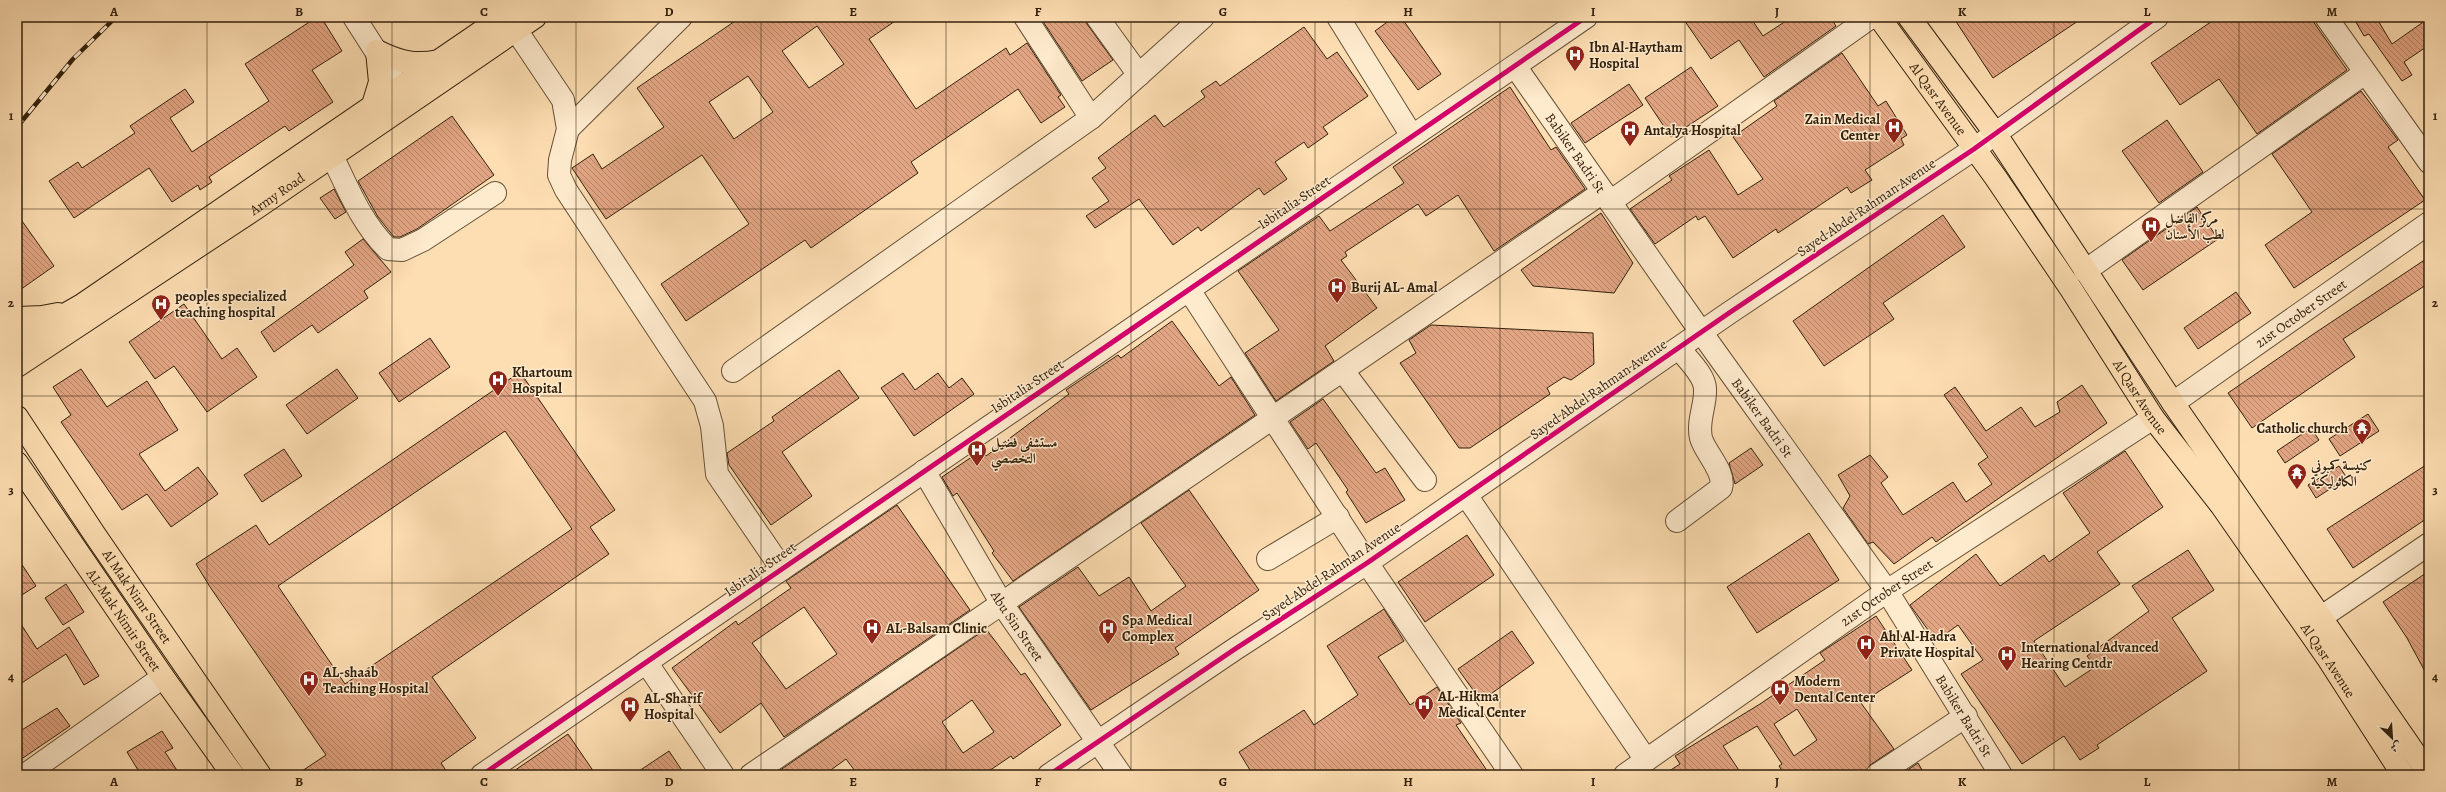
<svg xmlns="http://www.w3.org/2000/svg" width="2446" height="792" viewBox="0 0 2446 792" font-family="Alegreya,Amiri,serif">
<defs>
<pattern id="building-back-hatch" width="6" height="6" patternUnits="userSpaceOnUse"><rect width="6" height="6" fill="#e2a583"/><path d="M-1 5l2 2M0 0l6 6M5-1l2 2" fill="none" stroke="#b8866a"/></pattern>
</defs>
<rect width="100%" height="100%" fill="#fddeb2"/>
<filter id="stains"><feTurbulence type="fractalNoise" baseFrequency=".005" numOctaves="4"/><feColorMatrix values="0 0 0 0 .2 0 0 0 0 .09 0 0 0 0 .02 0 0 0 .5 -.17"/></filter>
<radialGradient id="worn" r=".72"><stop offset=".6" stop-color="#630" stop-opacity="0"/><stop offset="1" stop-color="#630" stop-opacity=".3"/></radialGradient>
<g fill="url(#building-back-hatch)" stroke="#33210c" fill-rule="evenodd">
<polygon points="317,17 321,17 342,51 312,70 333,102 289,131 285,126 209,177 212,182 200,190 198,185 172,202 149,168 74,218 49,181 78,162 82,168 135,133 130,126 185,89 194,102 170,118 192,152 269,101 245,64"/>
<path d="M741,17H901L869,39L916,109L1006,48L1010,55L1027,43L1061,95L1058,97L1065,107L1041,123L1018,89L911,162L918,173L811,248L805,240L686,321L661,284L749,224L702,155L606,219L572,168L593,154L602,169L664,127L637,88ZM817,26L844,64L809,88L782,51ZM748,76L773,112L734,139L709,102Z"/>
<polygon points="1040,17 1085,17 1087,24 1113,60 1082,81"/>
<polygon points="1394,17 1401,17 1441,74 1418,90 1375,31"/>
<polygon points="1682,17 1750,17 1763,36 1792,17 1830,17 1836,26 1764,77 1739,40 1711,59"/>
<polygon points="1953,17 2084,17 1993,78"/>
<polygon points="2218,17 2310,17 2347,70 2257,134 2219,79 2180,105 2151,63"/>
<polygon points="2353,17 2376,17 2392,44 2429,18 2429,45 2404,62 2412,75 2402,81 2369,34 2364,36"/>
<polygon points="1304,27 1327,59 1337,52 1368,96 1323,127 1328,134 1308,148 1304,142 1275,162 1287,179 1264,195 1259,188 1201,231 1198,227 1173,245 1139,199 1095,228 1086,216 1109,201 1092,178 1106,168 1098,158 1155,115 1164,127 1205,97 1201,91 1216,81 1220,86"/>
<polygon points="1842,53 1878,106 1886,101 1907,135 1901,139 1904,145 1865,170 1872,180 1851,193 1847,187 1778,233 1776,229 1733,258 1705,216 1698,220 1696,216 1655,244 1630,209 1672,180 1669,176 1709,150 1738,195 1763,179 1733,137 1777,106 1774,101"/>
<polygon points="1691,67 1718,106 1671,137 1645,98"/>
<polygon points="1629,84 1643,105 1585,143 1571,123"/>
<polygon points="1510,87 1551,150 1556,147 1585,189 1494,251 1458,195 1426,216 1418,204 1345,252 1347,256 1341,260 1377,308 1325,346 1334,361 1276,401 1245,353 1279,330 1238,271 1319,216 1330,231 1404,183 1393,167"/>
<polygon points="2361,91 2398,140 2388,147 2425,200 2294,288 2265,245 2312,212 2272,154"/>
<polygon points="452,116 494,175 417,229 400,237 394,237 378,217 358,181"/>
<polygon points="2167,120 2203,172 2159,203 2122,151"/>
<polygon points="334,189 346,212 335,219 320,198"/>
<polygon points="2197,207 2218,239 2143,290 2122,260"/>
<polygon points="1601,213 1633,263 1614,293 1533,286 1521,270"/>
<polygon points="17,214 54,266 17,292"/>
<polygon points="1943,215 1965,247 1883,303 1894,319 1824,366 1793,321"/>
<polygon points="363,239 391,272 364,291 368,298 318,333 312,325 274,352 261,332 354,265 345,252"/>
<polygon points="2429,257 2429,283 2343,339 2355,357 2252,428 2228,393 2312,335"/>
<polygon points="2236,292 2251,313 2198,349 2184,328"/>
<polygon points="184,304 222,359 237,348 257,377 207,412 174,366 155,379 129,342"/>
<polygon points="1172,321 1219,386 1231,377 1255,415 1013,581 992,553 994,551 957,493 953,496 942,477 982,450 986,456 1069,394 1066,390 1118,355 1121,358"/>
<polygon points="1431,325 1593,333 1594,364 1571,380 1564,377 1547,388 1550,394 1470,448 1459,448 1400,363 1416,353 1409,340"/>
<polygon points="430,338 450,367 399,402 379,373"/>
<polygon points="81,369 107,407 147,381 178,430 139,454 165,491 198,467 218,494 171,527 147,494 122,510 61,422 71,415 53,387"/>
<polygon points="337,369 358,398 307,434 286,405"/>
<polygon points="839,370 859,398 782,452 812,496 771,525 729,465 727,453 774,421 772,417"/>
<path d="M520,372L615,510L590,527L609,554L432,677L476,738L441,763L449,775H296L326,755L210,587L196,564L256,525L269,545ZM505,431L572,529L345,684L278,586Z"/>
<polygon points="903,373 915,390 938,373 949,388 962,378 974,394 914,436 881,388"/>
<polygon points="2082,385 2107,423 1936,542 1932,537 1894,564 1873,542 1868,544 1843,508 1850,496 1838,475 1870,455 1888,477 1881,483 1903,515 1953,482 1966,502 1992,484 1978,464 1988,457 1944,395 1955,387 1986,431 2021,407 2035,427 2060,412 2057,402"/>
<polygon points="1323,399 1376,473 1385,468 1405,500 1366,523 1346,492 1348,490 1316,443 1308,449 1290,422"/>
<polygon points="2368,414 2379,431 2340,456 2329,439"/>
<polygon points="2311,428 2319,440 2285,463 2277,451"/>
<polygon points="1751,448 1763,465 1735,484 1729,463"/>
<polygon points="284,449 302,476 262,502 244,475"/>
<polygon points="2125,451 2163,507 2097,552 2120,584 2034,641 2065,687 2095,667 2087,656 2149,611 2132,586 2188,550 2214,590 2172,618 2207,671 2097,745 2099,748 2080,760 2064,736 2022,764 1961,674 1983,660 1958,625 1936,641 1910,605 1976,554 2000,586 2044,555 2049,562 2090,533 2063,493"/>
<polygon points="2429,463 2429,517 2353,568 2327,529"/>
<polygon points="2339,466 2347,478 2316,498 2308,485"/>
<polygon points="1189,490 1259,590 1175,648 1179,654 1091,710 1019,607 1078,567 1099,596 1129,577 1151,611 1186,586 1141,523"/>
<path d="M897,505L970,610L784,737L761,703L720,733L672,668L736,621L738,625L791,588L786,581ZM804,607L837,654L786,689L752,643Z"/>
<polygon points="1809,533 1839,580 1757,633 1727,587"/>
<polygon points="1467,535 1494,575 1425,622 1398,582"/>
<polygon points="17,557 36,586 17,598"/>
<polygon points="2429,571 2429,679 2407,638 2383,602"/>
<polygon points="66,584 84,612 63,625 45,598"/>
<polygon points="1384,609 1404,641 1378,657 1410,705 1437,687 1461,723 1456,725 1490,775 1253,775 1239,752 1304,710 1314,725 1358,695 1327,646"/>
<path d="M1876,616L1912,670L1861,703L1894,749L1870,765L1865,775H1785L1779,766L1782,764L1757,726L1723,746L1742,775H1663L1680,764L1675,756L1760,704L1825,660L1820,653ZM1797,709L1817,740L1794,756L1774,724Z"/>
<polygon points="17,618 37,649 69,627 99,676 84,685 66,654 17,686"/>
<path d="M986,629L1021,675L1025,673L1061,725L1013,759L1011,756L983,775H858L846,759L824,775H773ZM972,700L994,732L963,753L942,722Z"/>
<polygon points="1512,631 1534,663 1481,701 1458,669"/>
<polygon points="57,708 70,726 17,762 17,733"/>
<polygon points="162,731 173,748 165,752 180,775 141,775 127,752"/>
<polygon points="568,734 596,775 508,775"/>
<polygon points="669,751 685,775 633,775"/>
<polygon points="1918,763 1925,775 1900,775"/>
</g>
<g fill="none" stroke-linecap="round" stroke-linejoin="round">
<defs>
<g id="minor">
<polyline points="354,17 409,103"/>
<polyline points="1025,17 1091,118"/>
<polyline points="1097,17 1139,75"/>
<polyline points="1338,17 1412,136"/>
<polyline points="2326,17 2429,162"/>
<polyline points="516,30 563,100 568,129 560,160 559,175 566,190 705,401 712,426 717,474 782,569"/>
<path id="s1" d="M1515,66L1701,332L1887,591L2001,775"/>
<polyline points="568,129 681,17"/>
<path d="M324,140C344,177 357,219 388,249L402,250L423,240L495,193"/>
<polyline points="1610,202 1871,17"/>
<polyline points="2085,271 2365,73"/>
<polyline points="1189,290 1367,563 1512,775"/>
<polyline points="733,371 1091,118 1203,17"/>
<polyline points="1343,371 1425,480"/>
<path id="s2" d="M2173,403L2429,223"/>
<path id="s3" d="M924,471L1002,604L1121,775"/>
<polyline points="1466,495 1646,760"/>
<path d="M1677,521L1721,488C1726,472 1705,453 1701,438C1697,421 1706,405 1705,389C1705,375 1686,358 1679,348"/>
<polyline points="1268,559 1338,517"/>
<polyline points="2320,618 2429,544"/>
<polyline points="646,662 723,775"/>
<polyline points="25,775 163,677"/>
<polyline points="482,775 1586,17"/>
<polyline points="751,775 1603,192"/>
<polyline points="1049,775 1235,649 1367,563 1729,313 1974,149 2157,17"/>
<path id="s4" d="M1625,775L1887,591L2153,418"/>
<polyline points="1877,775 1966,716"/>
</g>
<g id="major">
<path id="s5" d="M1879,17L1996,178L2071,289L2153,418L2221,505L2329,660L2403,775"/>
<polyline points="1909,17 1995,133 2173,403 2429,774"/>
</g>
<g id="highway">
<path d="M377,51C399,62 415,66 439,61"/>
<polyline points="373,105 380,82 377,51"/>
<polyline points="17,318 42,317 58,314"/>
<polyline points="17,342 82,305 503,17"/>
<path id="s6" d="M17,366L256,208L535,17"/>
<path id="s7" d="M17,417L95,535L260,775"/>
<path id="s8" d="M17,463L163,677L233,775"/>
</g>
</defs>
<use href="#minor" stroke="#665036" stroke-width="24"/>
<use href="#major" stroke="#33210c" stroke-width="24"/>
<use href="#highway" stroke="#33210c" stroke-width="24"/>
<use href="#minor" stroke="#feeacd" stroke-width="22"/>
<use href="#major" stroke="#fddeb2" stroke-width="22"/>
<use href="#highway" stroke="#fddeb2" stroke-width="22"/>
<defs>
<polyline id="rail" points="17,127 73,59 116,17"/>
</defs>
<use href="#rail" stroke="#33210c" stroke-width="4.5"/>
<use href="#rail" stroke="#feeacd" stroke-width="3" stroke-dasharray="9" stroke-linecap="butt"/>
<defs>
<g id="cycleway">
<polyline points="482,775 1586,17"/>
<polyline points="1049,775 1235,649 1367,563 1729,313 1974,149 2157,17"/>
</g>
</defs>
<use href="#cycleway" stroke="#feeacd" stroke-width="8"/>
<use href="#cycleway" stroke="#d6006c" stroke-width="5"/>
</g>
<path fill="none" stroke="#33210c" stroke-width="1" stroke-opacity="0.55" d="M207,17V775M392,17V775M576,17V775M761,17V775M946,17V775M1131,17V775M1315,17V775M1500,17V775M1685,17V775M1870,17V775M2054,17V775M2239,17V775M17,209H2429M17,396H2429M17,583H2429"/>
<defs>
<symbol id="hospital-pin" viewBox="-11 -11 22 30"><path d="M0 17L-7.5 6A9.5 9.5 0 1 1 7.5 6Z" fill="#8f2418" stroke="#feeacd"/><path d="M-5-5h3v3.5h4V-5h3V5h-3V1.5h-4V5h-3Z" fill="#fff"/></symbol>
<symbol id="temple-pin" viewBox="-11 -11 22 30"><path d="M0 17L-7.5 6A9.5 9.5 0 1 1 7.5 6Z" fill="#8f2418" stroke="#feeacd"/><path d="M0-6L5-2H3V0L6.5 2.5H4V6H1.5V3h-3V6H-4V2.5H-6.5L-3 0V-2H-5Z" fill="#fff"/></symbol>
</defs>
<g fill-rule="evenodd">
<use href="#hospital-pin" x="1564" y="44" width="22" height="30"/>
<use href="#hospital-pin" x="1883" y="116" width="22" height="30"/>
<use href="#hospital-pin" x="1619" y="119" width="22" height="30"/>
<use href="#hospital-pin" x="2140" y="215" width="22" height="30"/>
<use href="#hospital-pin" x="1326" y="276" width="22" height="30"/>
<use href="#hospital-pin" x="150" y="293" width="22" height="30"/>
<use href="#hospital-pin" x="487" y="369" width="22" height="30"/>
<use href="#temple-pin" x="2351" y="417" width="22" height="30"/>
<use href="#hospital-pin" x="966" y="439" width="22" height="30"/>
<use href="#temple-pin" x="2286" y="462" width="22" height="30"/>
<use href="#hospital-pin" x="861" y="617" width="22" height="30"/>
<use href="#hospital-pin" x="1097" y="617" width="22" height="30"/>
<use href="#hospital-pin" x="1855" y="633" width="22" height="30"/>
<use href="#hospital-pin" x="1996" y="644" width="22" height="30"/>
<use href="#hospital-pin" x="298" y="669" width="22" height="30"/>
<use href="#hospital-pin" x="1769" y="678" width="22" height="30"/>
<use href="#hospital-pin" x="1413" y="693" width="22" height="30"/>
<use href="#hospital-pin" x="619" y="695" width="22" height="30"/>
</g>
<g text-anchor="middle" stroke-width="3" stroke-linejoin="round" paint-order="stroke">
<g font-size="14" font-weight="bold" fill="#33210c" stroke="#feeacd" text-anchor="start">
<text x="1589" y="52">Ibn Al-Haytham<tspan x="1589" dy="16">Hospital</tspan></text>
<text x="1880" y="124" text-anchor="end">Zain Medical<tspan x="1880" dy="16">Center</tspan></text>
<text x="1644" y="135">Antalya Hospital</text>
<text x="2165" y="223">مركز الفاضل<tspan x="2165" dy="16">لطب الأسنان</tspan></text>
<text x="1351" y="292">Burij AL- Amal</text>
<text x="175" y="301">peoples specialized<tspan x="175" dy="16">teaching hospital</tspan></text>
<text x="512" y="377">Khartoum<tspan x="512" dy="16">Hospital</tspan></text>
<text x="2348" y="433" text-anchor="end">Catholic church</text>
<text x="991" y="447">مستشفى فضيل<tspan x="991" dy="16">التخصصي</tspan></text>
<text x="2311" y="470">كنيسة كمبوني<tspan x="2311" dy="16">الكاثوليكية</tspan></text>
<text x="1122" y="625">Spa Medical<tspan x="1122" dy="16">Complex</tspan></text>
<text x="886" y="633">AL-Balsam Clinic</text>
<text x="1880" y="641">Ahl Al-Hadra<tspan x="1880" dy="16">Private Hospital</tspan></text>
<text x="2021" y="652">International Advanced<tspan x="2021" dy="16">Hearing Centdr</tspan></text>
<text x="323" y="677">AL-shaab<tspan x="323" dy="16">Teaching Hospital</tspan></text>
<text x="1794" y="686">Modern<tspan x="1794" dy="16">Dental Center</tspan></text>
<text x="1438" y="701">AL-Hikma<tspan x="1438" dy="16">Medical Center</tspan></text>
<text x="644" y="703">AL-Sharif<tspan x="644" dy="16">Hospital</tspan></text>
</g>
<g font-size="14" fill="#33210c" stroke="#feeacd">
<text dy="5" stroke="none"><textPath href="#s5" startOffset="101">Al Qasr Avenue</textPath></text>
<text dy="5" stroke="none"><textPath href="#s1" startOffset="106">Babiker Badri St</textPath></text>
<text dy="5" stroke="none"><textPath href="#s6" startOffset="312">Army Road</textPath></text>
<text transform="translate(1294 202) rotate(-34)" y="5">Isbitalia Street</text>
<text transform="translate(1866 207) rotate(-34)" y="5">Sayed Abdel Rahman Avenue</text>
<text dy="5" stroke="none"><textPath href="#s2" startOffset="156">21st October Street</textPath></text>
<text transform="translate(1027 386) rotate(-34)" y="5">Isbitalia Street</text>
<text transform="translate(1598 389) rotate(-35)" y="5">Sayed Abdel Rahman Avenue</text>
<text dy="5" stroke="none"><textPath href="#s5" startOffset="461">Al Qasr Avenue</textPath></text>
<text dy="5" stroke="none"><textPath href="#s1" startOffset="430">Babiker Badri St</textPath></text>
<text transform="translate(760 569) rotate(-35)" y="5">Isbitalia Street</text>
<text transform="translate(1331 571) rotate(-34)" y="5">Sayed Abdel Rahman Avenue</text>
<text dy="5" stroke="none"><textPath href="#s4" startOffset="319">21st October Street</textPath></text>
<text dy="5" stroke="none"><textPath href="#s7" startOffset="216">Al Mak Nimr Street</textPath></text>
<text dy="5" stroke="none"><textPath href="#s8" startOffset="190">AL-Mak Nimir Street</textPath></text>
<text dy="5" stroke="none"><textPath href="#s3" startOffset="181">Abu Sin Street</textPath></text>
<text dy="5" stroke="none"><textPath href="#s5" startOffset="785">Al Qasr Avenue</textPath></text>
<text dy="5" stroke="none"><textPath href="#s1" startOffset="790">Babiker Badri St</textPath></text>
</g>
</g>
<rect width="2446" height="792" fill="none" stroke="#fddeb2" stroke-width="44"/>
<g transform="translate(2392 738) rotate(155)" stroke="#feeacd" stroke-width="3" paint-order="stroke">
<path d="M0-3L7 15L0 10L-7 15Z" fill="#33210c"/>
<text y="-6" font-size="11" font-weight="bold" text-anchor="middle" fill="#33210c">ش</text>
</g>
<rect x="22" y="22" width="2402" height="748" fill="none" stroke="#33210c" stroke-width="1.5"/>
<g font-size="13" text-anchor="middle" font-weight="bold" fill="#33210c">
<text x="114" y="16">A</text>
<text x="299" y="16">B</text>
<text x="484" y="16">C</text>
<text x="669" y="16">D</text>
<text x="853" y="16">E</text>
<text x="1038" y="16">F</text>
<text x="1223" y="16">G</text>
<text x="1408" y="16">H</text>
<text x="1593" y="16">I</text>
<text x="1777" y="16">J</text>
<text x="1962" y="16">K</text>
<text x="2147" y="16">L</text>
<text x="2332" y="16">M</text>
<text x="11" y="120">1</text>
<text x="2435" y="120">1</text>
<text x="11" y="307">2</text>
<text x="2435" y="307">2</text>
<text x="11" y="494">3</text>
<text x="2435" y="494">3</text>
<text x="11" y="681">4</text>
<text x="2435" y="681">4</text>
<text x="114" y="786">A</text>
<text x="299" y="786">B</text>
<text x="484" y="786">C</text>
<text x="669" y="786">D</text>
<text x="853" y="786">E</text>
<text x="1038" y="786">F</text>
<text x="1223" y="786">G</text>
<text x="1408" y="786">H</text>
<text x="1593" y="786">I</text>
<text x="1777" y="786">J</text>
<text x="1962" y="786">K</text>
<text x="2147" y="786">L</text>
<text x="2332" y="786">M</text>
</g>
<rect width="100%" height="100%" filter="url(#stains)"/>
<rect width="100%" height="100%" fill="url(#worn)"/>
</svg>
